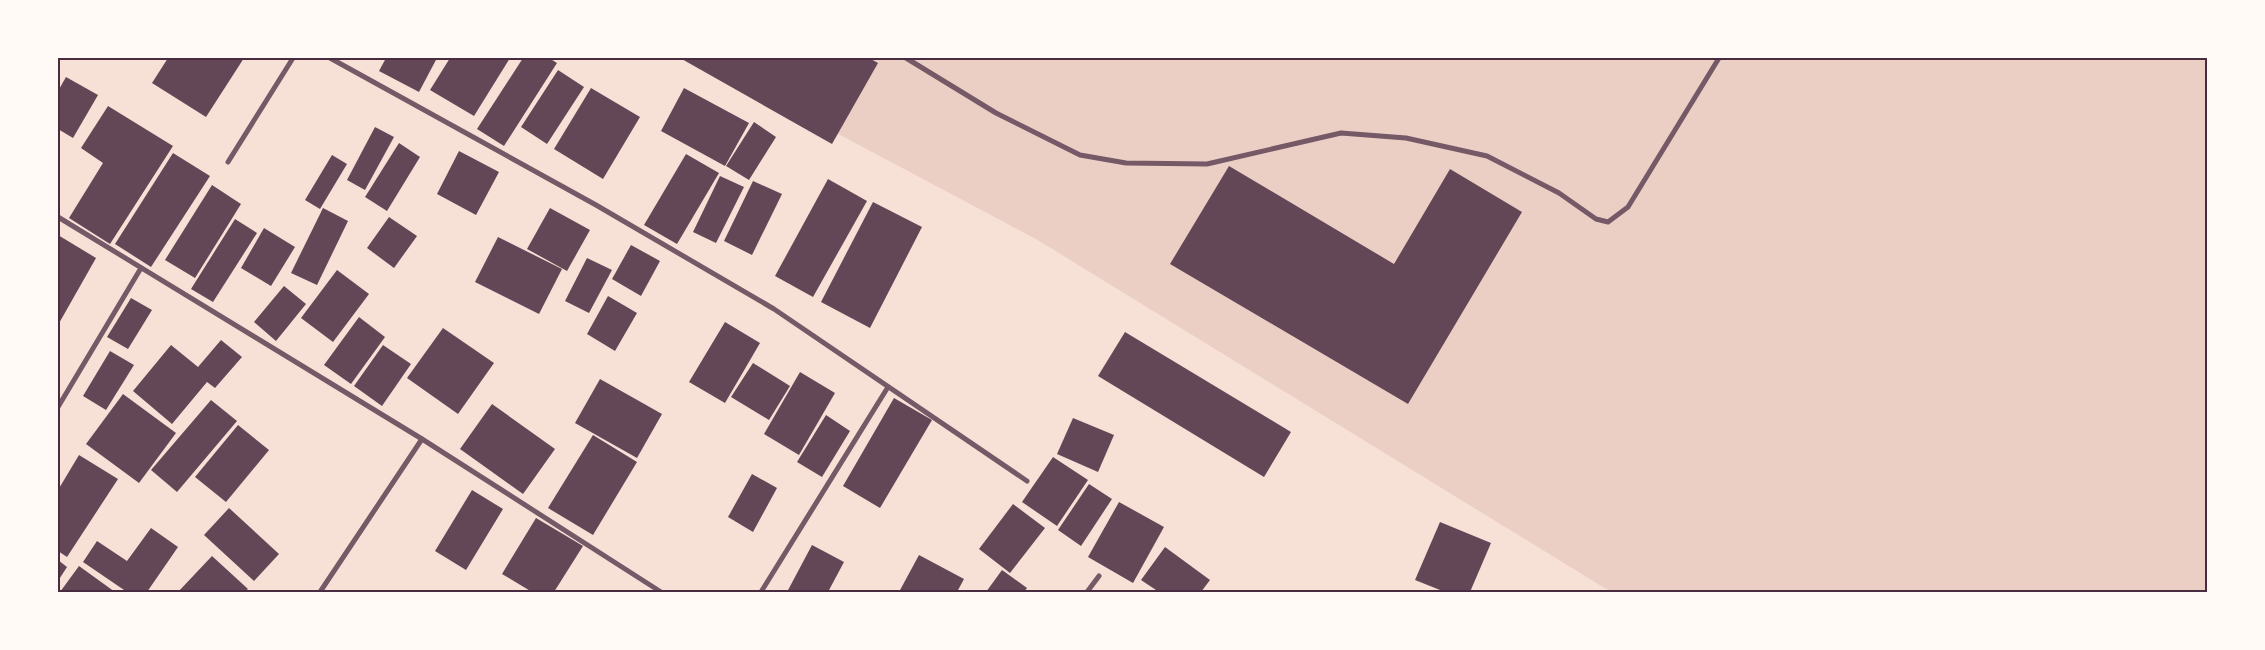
<svg xmlns="http://www.w3.org/2000/svg" width="2265" height="650" viewBox="0 0 2265 650" font-family="'PT Sans',sans-serif">
<rect width="100%" height="100%" fill="#f7e1d7"/>
<polygon fill="#ebcfc5" points="695,58 2207,58 2207,592 1611,592 1036,239"/>
<g fill="#644757">
<polygon points="168,58 244,58 206,117 152,83"/>
<polygon points="386,58 437,58 419,92 379,71"/>
<polygon points="450,58 510,58 474,116 430,90"/>
<polygon points="523,58 549,58 557,63 504,146 477,129"/>
<polygon points="680,58 869,58 878,63 832,144"/>
<polygon points="558,70 584,87 547,144 521,127"/>
<polygon points="66,77 98,95 73,138 58,129 58,91"/>
<polygon points="591,88 640,117 603,179 554,149"/>
<polygon points="684,88 749,123 725,166 661,131"/>
<polygon points="108,106 173,146 110,244 69,218 103,163 81,148"/>
<polygon points="754,122 776,137 749,180 726,166"/>
<polygon points="375,127 394,137 365,190 347,180"/>
<polygon points="399,143 420,157 387,211 365,197"/>
<polygon points="459,151 499,172 476,215 437,194"/>
<polygon points="173,153 210,176 151,267 115,244"/>
<polygon points="686,154 719,173 677,244 644,225"/>
<polygon points="332,155 347,164 320,209 305,200"/>
<polygon points="1229,166 1394,264 1450,169 1522,212 1408,404 1170,264"/>
<polygon points="720,176 744,187 716,243 693,232"/>
<polygon points="828,179 867,201 813,297 775,276"/>
<polygon points="753,181 782,194 752,255 724,241"/>
<polygon points="212,185 241,204 195,278 165,260"/>
<polygon points="873,202 922,227 870,328 821,302"/>
<polygon points="323,208 348,221 317,285 291,273"/>
<polygon points="550,208 590,230 567,271 527,249"/>
<polygon points="389,217 417,236 394,268 367,248"/>
<polygon points="235,219 257,233 213,302 191,289"/>
<polygon points="264,228 295,247 271,286 241,268"/>
<polygon points="58,235 96,258 58,325"/>
<polygon points="498,237 562,269 539,314 475,282"/>
<polygon points="631,245 660,261 641,296 612,279"/>
<polygon points="587,258 612,270 589,313 565,301"/>
<polygon points="337,270 369,294 333,342 301,318"/>
<polygon points="284,286 306,304 276,341 254,322"/>
<polygon points="608,296 637,313 615,351 587,334"/>
<polygon points="131,298 152,310 128,349 107,337"/>
<polygon points="359,317 385,337 351,384 324,365"/>
<polygon points="725,322 760,343 725,403 689,382"/>
<polygon points="443,328 494,363 458,414 407,378"/>
<polygon points="1125,332 1291,432 1264,477 1098,376"/>
<polygon points="221,340 242,357 215,388 207,382 172,424 133,391 171,345 198,367"/>
<polygon points="383,345 411,364 382,406 354,386"/>
<polygon points="110,351 134,365 106,410 83,396"/>
<polygon points="753,363 790,386 769,420 731,397"/>
<polygon points="800,372 835,393 799,455 764,434"/>
<polygon points="600,379 662,414 637,458 575,423"/>
<polygon points="123,394 176,433 139,483 86,444"/>
<polygon points="894,398 932,420 880,508 843,486"/>
<polygon points="211,400 237,421 177,492 151,470"/>
<polygon points="492,404 555,449 523,494 460,449"/>
<polygon points="826,415 850,431 822,477 797,462"/>
<polygon points="1073,418 1114,435 1098,472 1057,454"/>
<polygon points="238,425 269,450 226,502 195,477"/>
<polygon points="593,435 637,462 593,535 548,508"/>
<polygon points="79,455 118,479 67,557 58,551 58,490"/>
<polygon points="1053,457 1088,480 1057,526 1022,502"/>
<polygon points="752,474 777,488 753,532 728,517"/>
<polygon points="1089,484 1112,499 1081,546 1058,530"/>
<polygon points="472,490 503,509 466,570 435,551"/>
<polygon points="1119,502 1164,527 1133,583 1088,557"/>
<polygon points="1013,504 1045,528 1010,573 979,549"/>
<polygon points="229,508 279,554 254,581 204,535"/>
<polygon points="536,518 583,546 554,592 532,592 502,574"/>
<polygon points="1440,522 1491,543 1470,592 1445,592 1415,580"/>
<polygon points="151,528 178,547 147,592 127,592 83,562 97,541 127,561"/>
<polygon points="812,545 844,562 828,592 787,592"/>
<polygon points="1165,547 1210,580 1201,592 1159,592 1141,580"/>
<polygon points="919,555 964,579 957,592 899,592"/>
<polygon points="212,556 248,589 244,592 178,592"/>
<polygon points="58,560 67,567 58,581"/>
<polygon points="79,566 115,592 60,592"/>
<polygon points="1002,570 1027,588 1024,592 986,592"/>
</g>
<g fill="none" stroke-linecap="round" stroke-linejoin="round">
<g stroke="#755966" stroke-width="5">
<polyline points="330,58 596,205 774,309 1027,481"/>
<polyline points="906,58 996,113 1080,155 1126,163 1207,164 1341,133 1406,138 1487,156 1559,193 1596,219 1608,222 1628,207 1719,58"/>
<polyline points="228,162 293,58"/>
<polyline points="58,217 422,439 661,592"/>
<polyline points="58,407 141,268"/>
<polyline points="320,592 422,439"/>
<polyline points="761,592 888,387"/>
<polyline points="1087,592 1099,576"/>
</g>
</g>
<rect width="2265" height="650" fill="none" stroke="#fffaf5" stroke-width="118"/>
<rect x="59" y="59" width="2147" height="532" fill="none" stroke="#4a2c40" stroke-width="2"/>
</svg>
